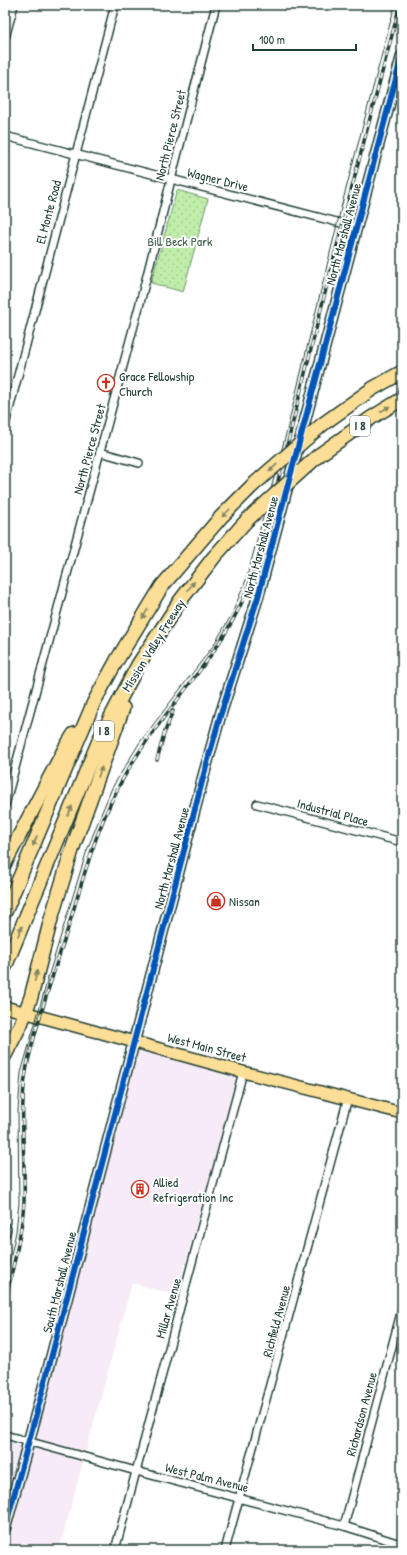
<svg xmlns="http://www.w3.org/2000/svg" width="407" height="1555" viewBox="0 0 407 1555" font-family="'Patrick Hand',sans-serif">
<defs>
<pattern id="park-dots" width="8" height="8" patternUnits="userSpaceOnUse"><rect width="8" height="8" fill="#c0edaa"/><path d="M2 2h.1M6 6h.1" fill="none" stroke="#a5cc93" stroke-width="1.8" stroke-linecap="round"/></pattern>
</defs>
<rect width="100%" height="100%" fill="#fff"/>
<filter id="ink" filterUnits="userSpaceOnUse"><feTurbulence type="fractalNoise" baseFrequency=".025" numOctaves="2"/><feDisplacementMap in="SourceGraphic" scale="8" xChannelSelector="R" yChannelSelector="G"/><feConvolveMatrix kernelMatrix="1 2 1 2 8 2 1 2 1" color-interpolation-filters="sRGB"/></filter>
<g filter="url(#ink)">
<polygon fill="#f6ebf7" points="128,1045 239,1074 176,1295 132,1283 59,1550 5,1550 5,1441 21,1446"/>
<polygon fill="url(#park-dots)" stroke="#70956f" points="177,190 208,199 183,292 151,283"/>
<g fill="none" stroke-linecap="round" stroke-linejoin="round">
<defs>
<g id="minor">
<polyline points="5,38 14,5"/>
<polyline points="5,136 356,227"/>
<polyline points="5,425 115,5"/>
<polyline points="100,452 139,463"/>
<polyline points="257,804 402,842"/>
<polyline points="5,805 140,303 174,168 216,5"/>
<polyline points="5,1226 7,1229 5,1235"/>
<polyline points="5,1435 136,1471 344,1526 397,1543 402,1547"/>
<polyline points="344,1526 402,1309"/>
<polyline points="115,1550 243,1072"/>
<polyline points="225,1550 348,1098"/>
</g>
<polyline id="secondary" points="5,1528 43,1389 204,774 221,713 258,597 402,56"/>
<g id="primary">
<polyline points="5,1007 97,1032"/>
<polyline points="102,1033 243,1072 402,1113"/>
</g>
<g id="motorway">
<polyline points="323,424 372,389 402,372"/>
<polyline points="319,455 371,418 402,399"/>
<polyline points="5,863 64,750 74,734"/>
<polyline points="5,912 94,702 117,660 162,586 221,517 253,485"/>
<polyline points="5,967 100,738 138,665 180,601 214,557 247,520"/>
<polyline points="5,1055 21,1024 31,997 51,919 73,847 123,708"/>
</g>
</defs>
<use href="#minor" stroke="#1f3d34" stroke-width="10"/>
<use href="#secondary" stroke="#1f3d34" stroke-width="13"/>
<use href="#primary" stroke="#1f3d34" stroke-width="14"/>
<use href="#motorway" stroke="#1f3d34" stroke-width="16"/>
<use href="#minor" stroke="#fff" stroke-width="7"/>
<use href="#secondary" stroke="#fff" stroke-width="10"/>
<use href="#primary" stroke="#fcde96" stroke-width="11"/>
<use href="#motorway" stroke="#fcde96" stroke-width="13"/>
<polyline stroke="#1f3d34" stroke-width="1" points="5,1283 16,1232 19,1203 18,1111 21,1073 50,971 87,850 102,812 112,788 140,742 213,646 231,616 246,580 286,434 342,204 395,5"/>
<defs>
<g id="rail">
<polyline points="157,760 164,734 173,711"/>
<path d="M5,1303C12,1269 22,1236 24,1201C26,1153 17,1105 29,1057C40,1012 55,969 69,925C85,872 99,818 128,770C164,708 218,660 246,593C258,563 265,531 273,500C286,451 298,402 310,353C339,236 369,121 400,5"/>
</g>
</defs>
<use href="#rail" stroke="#1f3d34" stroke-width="3.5"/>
<use href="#rail" stroke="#fff" stroke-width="2" stroke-dasharray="6" stroke-linecap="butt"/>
<defs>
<g id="motorway-bridge">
<polyline points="253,485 323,424"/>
<polyline points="247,520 319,455"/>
</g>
</defs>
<use href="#motorway-bridge" stroke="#1f3d34" stroke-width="16" stroke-linecap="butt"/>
<use href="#motorway-bridge" stroke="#fcde96" stroke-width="13"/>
<defs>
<polyline id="cycleway" points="5,1528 43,1389 204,774 221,713 258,597 402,56"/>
</defs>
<use href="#cycleway" stroke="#fff" stroke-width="8"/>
<use href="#cycleway" stroke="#0057b8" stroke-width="6"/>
</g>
<defs><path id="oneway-solid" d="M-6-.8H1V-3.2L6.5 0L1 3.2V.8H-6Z"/></defs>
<g fill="#828560">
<use href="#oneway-solid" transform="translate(385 409) rotate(-31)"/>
<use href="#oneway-solid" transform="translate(273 468) rotate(137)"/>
<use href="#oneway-solid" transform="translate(226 513) rotate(135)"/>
<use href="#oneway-solid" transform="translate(191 586) rotate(-53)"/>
<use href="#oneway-solid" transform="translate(145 614) rotate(121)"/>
<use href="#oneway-solid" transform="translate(100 772) rotate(-70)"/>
<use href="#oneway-solid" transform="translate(70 811) rotate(-67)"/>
<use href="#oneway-solid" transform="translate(35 841) rotate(113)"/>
<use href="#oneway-solid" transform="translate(20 931) rotate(-67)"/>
<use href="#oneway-solid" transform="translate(36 976) rotate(-76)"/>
</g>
</g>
<defs>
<symbol id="church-ring" viewBox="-11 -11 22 22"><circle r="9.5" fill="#fff" stroke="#c8321e" stroke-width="1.5"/><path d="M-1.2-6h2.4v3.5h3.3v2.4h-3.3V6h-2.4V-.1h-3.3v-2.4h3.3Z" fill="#c8321e"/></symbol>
<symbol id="shop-ring" viewBox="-11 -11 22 22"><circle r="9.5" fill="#fff" stroke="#c8321e" stroke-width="1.5"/><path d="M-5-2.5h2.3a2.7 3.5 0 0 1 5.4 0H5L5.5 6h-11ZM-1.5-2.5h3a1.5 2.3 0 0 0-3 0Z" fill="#c8321e"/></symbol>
<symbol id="building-ring" viewBox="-11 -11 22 22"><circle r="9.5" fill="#fff" stroke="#c8321e" stroke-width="1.5"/><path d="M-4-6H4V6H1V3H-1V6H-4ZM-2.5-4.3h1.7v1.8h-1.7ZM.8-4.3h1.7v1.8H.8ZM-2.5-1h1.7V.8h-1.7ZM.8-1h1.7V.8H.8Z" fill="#c8321e"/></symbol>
</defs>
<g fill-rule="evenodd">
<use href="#church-ring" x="96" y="373" width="20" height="20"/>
<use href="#shop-ring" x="206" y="891" width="20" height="20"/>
<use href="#building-ring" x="130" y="1179" width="20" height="20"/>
</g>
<g text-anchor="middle" stroke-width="4" stroke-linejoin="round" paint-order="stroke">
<g fill="#fff" stroke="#627771" stroke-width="1">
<rect x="350" y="416" width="20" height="20" rx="3"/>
<rect x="94" y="721" width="20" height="20" rx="3"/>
</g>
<g font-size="12" font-weight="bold" fill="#1f3d34">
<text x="360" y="430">I 8</text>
<text x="104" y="735">I 8</text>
</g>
<g font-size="13" fill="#1f3d34" stroke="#fff">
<text transform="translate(170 135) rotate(-76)" y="5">North Pierce Street</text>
<text transform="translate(218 179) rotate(14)" y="5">Wagner Drive</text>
<text transform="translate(48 212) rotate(-75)" y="5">El Monte Road</text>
<text transform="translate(343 234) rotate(-75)" y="5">North Marshall Avenue</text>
<text transform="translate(89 449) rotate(-75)" y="5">North Pierce Street</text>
<text transform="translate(260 547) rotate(-75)" y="5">North Marshall Avenue</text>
<text transform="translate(153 645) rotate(-58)" y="5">Mission Valley Freeway</text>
<text transform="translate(333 812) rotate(15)" y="5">Industrial Place</text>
<text transform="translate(171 858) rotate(-75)" y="5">North Marshall Avenue</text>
<text transform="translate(207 1047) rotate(15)" y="5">West Main Street</text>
<text transform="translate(59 1282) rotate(-76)" y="5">South Marshall Avenue</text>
<text transform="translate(168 1308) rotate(-74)" y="5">Millar Avenue</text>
<text transform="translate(276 1321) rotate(-75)" y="5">Richfield Avenue</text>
<text transform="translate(361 1414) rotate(-75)" y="5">Richardson Avenue</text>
<text transform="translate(207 1477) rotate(14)" y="5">West Palm Avenue</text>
</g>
<g font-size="13" fill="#3f604c" stroke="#fff">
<text x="180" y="246">Bill Beck Park</text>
</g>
<g font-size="13" fill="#1f3d34" stroke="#fff" text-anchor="start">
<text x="119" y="381">Grace Fellowship<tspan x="119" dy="15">Church</tspan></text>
<text x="229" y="906">Nissan</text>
<text x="153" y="1187">Allied<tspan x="153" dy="15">Refrigeration Inc</tspan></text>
</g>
</g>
<rect width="407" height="1555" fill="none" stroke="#fff" stroke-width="20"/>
<rect x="10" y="10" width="387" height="1535" fill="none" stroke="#1f3d34" stroke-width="1.5" filter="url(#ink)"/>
<path d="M253 44v6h103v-6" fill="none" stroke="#1f3d34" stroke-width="2"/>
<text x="259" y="44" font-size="12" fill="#1f3d34" stroke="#ffffff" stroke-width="3" paint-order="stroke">100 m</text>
</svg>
